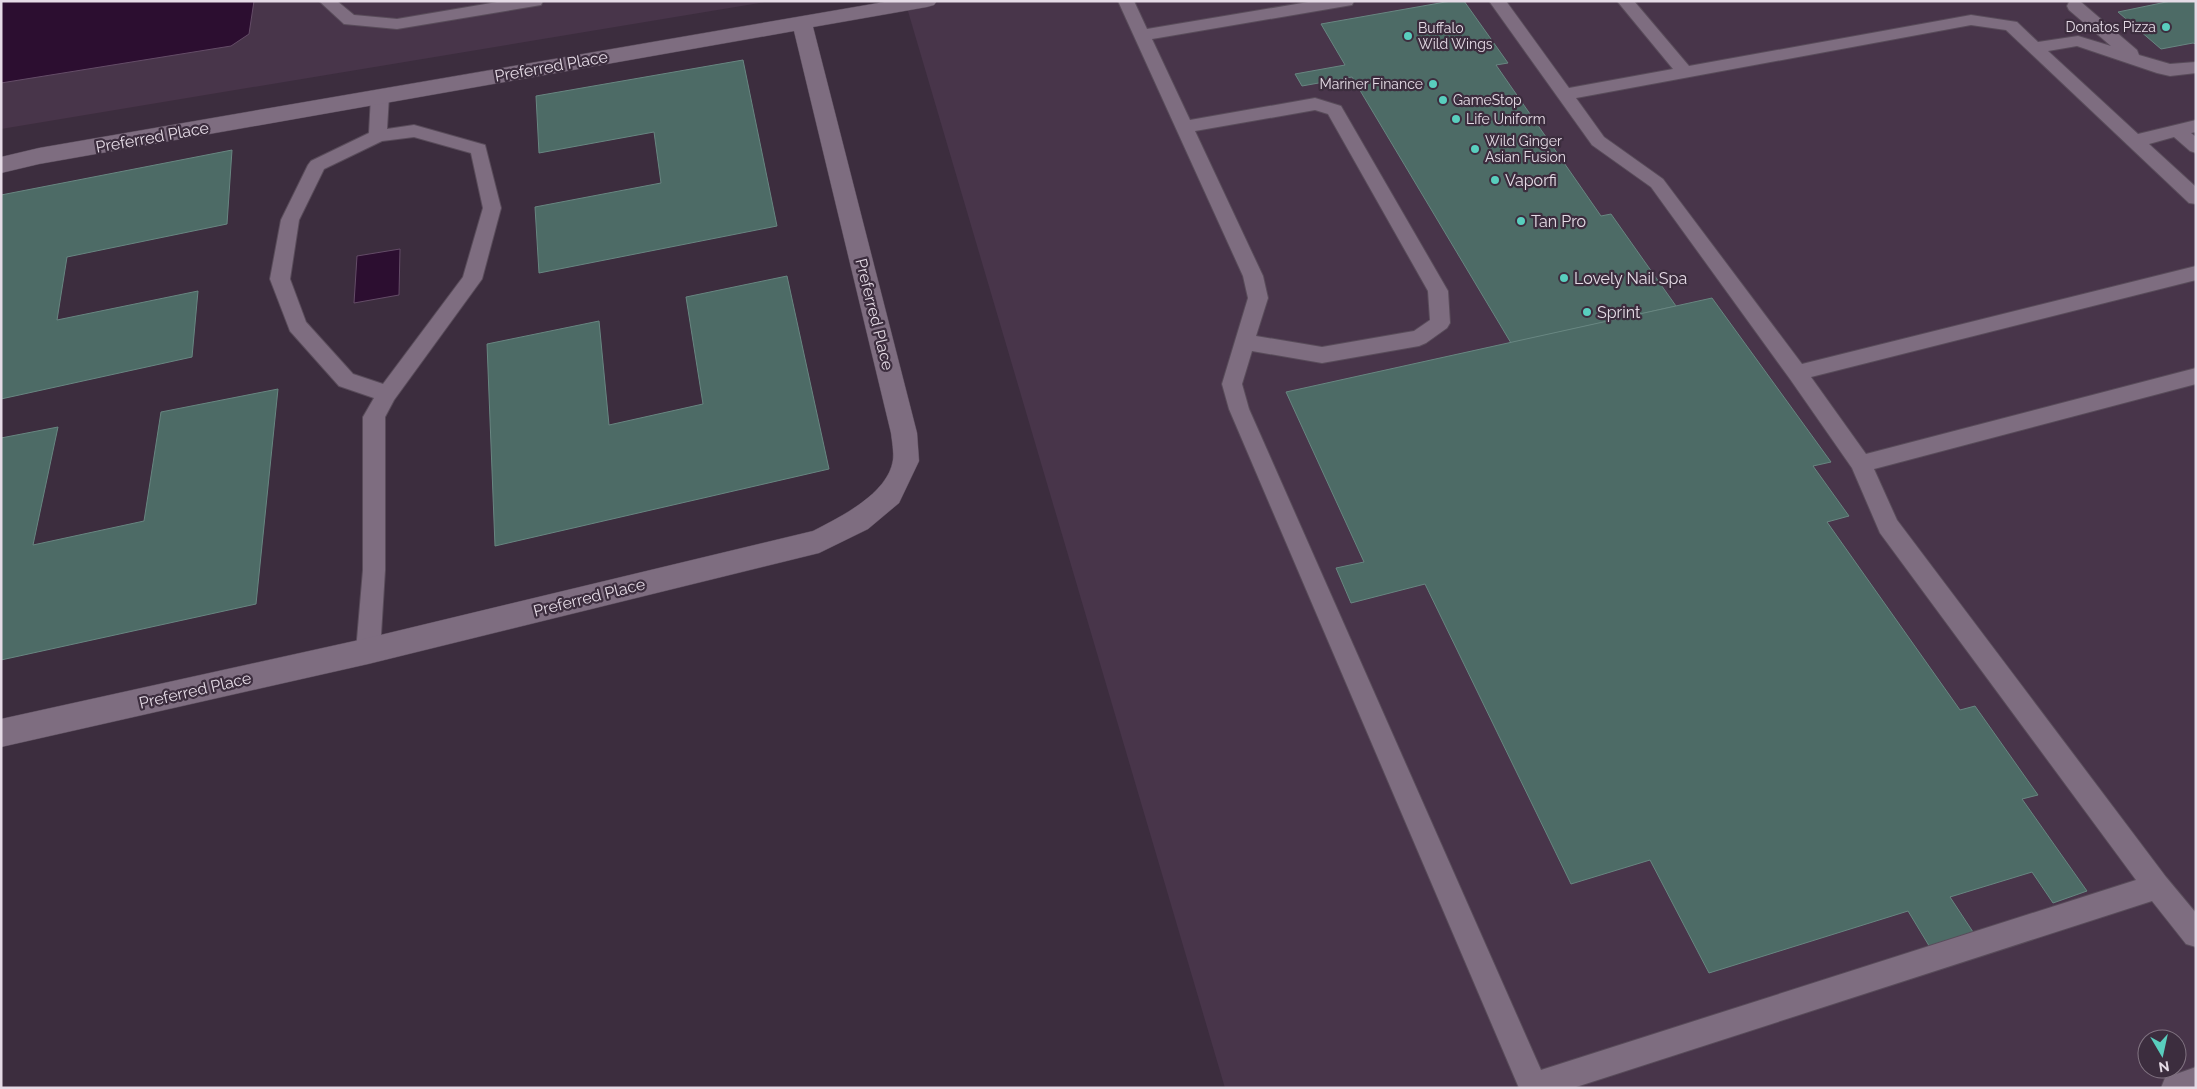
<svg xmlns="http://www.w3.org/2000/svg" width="2197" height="1089" viewBox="0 0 2197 1089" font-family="Raleway,sans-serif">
<rect width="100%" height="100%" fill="#3c2d3e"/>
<g fill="#48354a" fill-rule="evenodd">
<polygon points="1,1 771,1 1,129"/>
<path d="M905,1H2196V1088H1225ZM2147,1039H2177V1069H2147Z"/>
</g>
<g fill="#2c0e30" stroke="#644c67">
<polygon points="1,1 254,1 249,34 231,46 1,83"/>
<polygon points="400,249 399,295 354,303 357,256"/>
</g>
<g fill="#4d6b66" stroke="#688681">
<polygon points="1451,1 1464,1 1508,63 1496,65 1505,78 1601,216 1611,214 1676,306 1511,343 1352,77 1302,86 1295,74 1345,65 1321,24"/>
<polygon points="2171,1 2196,1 2196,44 2193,43 2161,49 2118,12"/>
<polygon points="743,60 777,226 539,273 535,207 661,183 654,132 539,153 536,96"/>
<polygon points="232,150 227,224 67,257 57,320 198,291 192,357 1,399 1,195"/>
<polygon points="787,276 829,469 495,546 487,344 599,321 609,425 703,404 686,297"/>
<polygon points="1712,298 1831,462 1813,466 1849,516 1827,522 1960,710 1975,706 2038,795 2022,799 2087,891 2053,903 2032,872 1950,897 1975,935 1931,949 1908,911 1709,973 1650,860 1571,884 1425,584 1351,603 1336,568 1364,562 1286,392"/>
<polygon points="278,389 256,604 1,660 1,438 58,427 33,545 144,521 161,412"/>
</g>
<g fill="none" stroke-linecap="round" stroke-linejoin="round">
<defs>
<g id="lane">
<polygon points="319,1 337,1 354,15 397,19 503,1 543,1 541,5 397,29 344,24"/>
<path d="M1118,1H1134L1147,29L1314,1H1354L1352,5L1346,6L1152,39L1190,120L1315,98L1341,106L1448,291L1450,323L1447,328L1426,343L1419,346L1322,363L1252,351L1242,384L1249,409L1541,1070L2136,880L1880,533L1852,468L1790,379L1651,187L1592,145L1489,1H1506L1569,88L1673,69L1617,1H1634L1689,66L1971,15L2017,22L2038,42L2078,36L2111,46L2069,10L2067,6L2069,2H2081L2137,50L2139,55L2170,64L2196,62V73L2170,76L2157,73L2077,46L2048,51L2138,134L2196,120V132L2191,133L2196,137V153L2190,151L2174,137L2149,144L2196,187V204L2189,203L2006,30L1971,25L1576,98L1604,137L1663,179L1802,364L2196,266V280L1811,377L1866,454L2196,368V384L1874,469L1897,520L2166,877L2196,913V947L2186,944L2152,901L1573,1088H1519L1229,409L1222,384L1248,298L1243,276ZM1315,110L1328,114L1428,291L1430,320L1414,331L1322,347L1256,336L1268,298L1263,276L1195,131Z"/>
<path d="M380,90L386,92L389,96L387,129L414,125L485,145L501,208L482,279L394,400L385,417V570L380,651L376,658L368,662L360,658L356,651L363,570V417L374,398L339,386L290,331L270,279L281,220L308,165L311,161L369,133L371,96L374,92ZM414,137L471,153L483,208L463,277L383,384L353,374L306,322L290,279L299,220L324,169L382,141Z"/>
<polygon points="2196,1067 2196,1088 2161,1088 2165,1078"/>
</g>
<path id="street" d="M890,1H937L934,5L927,7L813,27L917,433L919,461L899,503L868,529L819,553L368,664L1,747V719L368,638L813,531C840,517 888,494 893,460C894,452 892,441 891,433L794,31L39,164L1,173V157L39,148Z"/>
</defs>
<use href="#lane" stroke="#594c5a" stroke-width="2"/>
<use href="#street" stroke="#594c5a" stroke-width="1"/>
<use href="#lane" fill="#7e6d80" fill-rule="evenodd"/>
<use href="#street" fill="#7e6d80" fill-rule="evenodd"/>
</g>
<g fill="#59cebe" stroke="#3c2d3e" stroke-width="2">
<circle cx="2166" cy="27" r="5"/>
<circle cx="1408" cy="36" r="5"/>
<circle cx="1433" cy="84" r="5"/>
<circle cx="1443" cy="100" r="5"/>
<circle cx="1456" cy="119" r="5"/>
<circle cx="1475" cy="149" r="5"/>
<circle cx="1495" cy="180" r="5"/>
<circle cx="1521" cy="221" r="5"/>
<circle cx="1564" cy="278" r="5"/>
<circle cx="1587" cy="312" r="5"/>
</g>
<g text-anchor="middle" stroke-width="4.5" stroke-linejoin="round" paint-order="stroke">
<g font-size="14" fill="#e5dbe6" stroke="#3c2d3e" text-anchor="start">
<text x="2156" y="32" text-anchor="end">Donatos Pizza</text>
<text x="1418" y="33">Buffalo<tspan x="1418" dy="16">Wild Wings</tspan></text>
<text x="1423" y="89" text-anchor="end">Mariner Finance</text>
<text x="1453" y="105">GameStop</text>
<text x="1466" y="124">Life Uniform</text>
<text x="1485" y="146">Wild Ginger<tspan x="1485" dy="16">Asian Fusion</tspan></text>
</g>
<g font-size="16" fill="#e5dbe6" stroke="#3c2d3e">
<text transform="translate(551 66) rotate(-10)" y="6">Preferred Place</text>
<text transform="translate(152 137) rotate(-10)" y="6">Preferred Place</text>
<text transform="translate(875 314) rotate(76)" y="6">Preferred Place</text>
<text transform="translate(589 597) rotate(-14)" y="6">Preferred Place</text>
<text transform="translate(195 690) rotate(-13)" y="6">Preferred Place</text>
</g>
<g font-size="16" fill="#e5dbe6" stroke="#3c2d3e" text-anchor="start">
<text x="1505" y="186">Vaporfi</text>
<text x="1531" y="227">Tan Pro</text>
<text x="1574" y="284">Lovely Nail Spa</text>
<text x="1597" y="318">Sprint</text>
</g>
</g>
<rect width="2197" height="1089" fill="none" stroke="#e5dbe6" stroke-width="5"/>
<g transform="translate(2162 1054) rotate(171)"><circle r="24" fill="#3c2d3e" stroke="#807381"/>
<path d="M0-4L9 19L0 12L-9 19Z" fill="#59cebe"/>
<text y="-8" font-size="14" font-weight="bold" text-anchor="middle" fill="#e5dbe6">N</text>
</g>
</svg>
